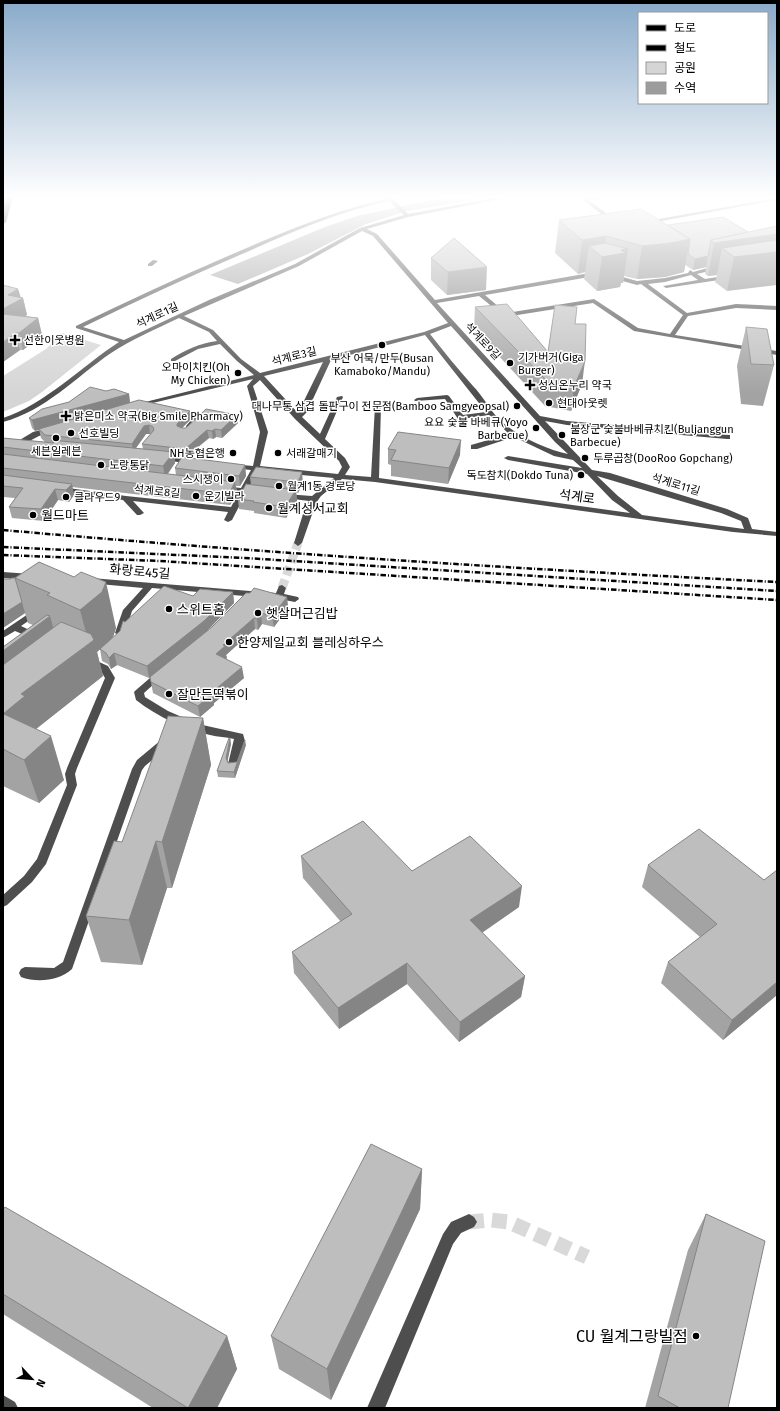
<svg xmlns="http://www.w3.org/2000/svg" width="780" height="1411" viewBox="0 0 780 1411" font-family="'Fira Sans','Noto Sans KR',sans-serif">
<rect width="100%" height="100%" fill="#fff"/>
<polygon fill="#d5d5d5" points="62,333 101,345 42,392 29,401 3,412 3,376 46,349"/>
<polygon fill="#9c9c9c" points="449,196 495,196 407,211 366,224 308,254 238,284 210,275 325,227 357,216"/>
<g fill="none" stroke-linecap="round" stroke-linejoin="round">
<polyline stroke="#d9d9d9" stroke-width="9" stroke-dasharray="9 4.5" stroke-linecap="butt" points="282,588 298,543"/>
<polyline stroke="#d9d9d9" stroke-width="15" stroke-dasharray="15 8" stroke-linecap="butt" points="469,1222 491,1220 509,1222 587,1257"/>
<defs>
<polygon id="major" points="5,196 9,196 5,208 3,209"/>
<polygon id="highway" points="7,196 13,196 6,222 3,224 3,211"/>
</defs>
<use href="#major" stroke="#dbdbdb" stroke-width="2"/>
<use href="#highway" stroke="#dbdbdb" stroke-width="2"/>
<g fill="#4e4e4e" fill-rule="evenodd">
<path d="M397,196H406L394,200L408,214L506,196H516L408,217L367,229L377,234L435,300L601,271L637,281L665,278L688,273L690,270L693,272L719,265L721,266V268L697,274L705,279L730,275L732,276V278L666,288L663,286L698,280L691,275L665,282L648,284L687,313L736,304L777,306V310L736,308L688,316L675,335L777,351V355L634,331L593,303L505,317L479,296L437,303L540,416L567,421L730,435V439H727L567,425L545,421L592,470L610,473L727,509L748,518L752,529L777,532V536L733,532L375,482L342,479L321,496L316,503L302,543L298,546L294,543L303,514L309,501L285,498L281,496L285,494L312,496L334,478L258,471L249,489L258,490L259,492L255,494L246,493L232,520L228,522L224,520L228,512L133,501L144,513L140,515H137L123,500L58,491V487H61L126,496L231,507L239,492L223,490L219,488L223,486L241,488L251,470L232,468L228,466L232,464L253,466L260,432L247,386L253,379L136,407L133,405L254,375L237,361L220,344L198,349L175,361H171V359C185,350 200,343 217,341L209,332L179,318C156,329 132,339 111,353C76,377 45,411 3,422V418C44,405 82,366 119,342L76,328V326C126,302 177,278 228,256C283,232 338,209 397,196ZM389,201L404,215L360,228L295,264L209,300L124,340L83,327C138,300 193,275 249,251C294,231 341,211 389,201ZM362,231L373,236L448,323L424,332L260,373L241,359L213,330L184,316L299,266ZM601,275L637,285L641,284L683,315L670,334L638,328L594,299L506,313L485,295ZM451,326L555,442L568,454C545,449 513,434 497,417C489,408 482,395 473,386C458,369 444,352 430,334ZM425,335L486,412L463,415L449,396L447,395L417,398L414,400L415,401L445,399L458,419H461L489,415L509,434L471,445V449H477L514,437L554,456L573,460L582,468L508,456L504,458L508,460L587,474L612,500L630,513L379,478L381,406L378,404L375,406L371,477L345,475L350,467L345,458L325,439L343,397L342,396L337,397L320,434L302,417L307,412L331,360ZM323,362L298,413L264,376ZM260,380L295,419L339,461L342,467L338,474L260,466L268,432L253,386ZM597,476L721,513L741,521L744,529L642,515L618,496Z"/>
<polygon points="578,196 585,197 640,196 589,200 615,220 616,221 613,223"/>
<polygon points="777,198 777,200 645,224 642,222"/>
<polygon points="153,260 158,261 152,266 148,266 148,264"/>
<polygon points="178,410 201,415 202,417 193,428 187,428 186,426 193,418 176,413 176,411"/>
<polygon points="52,427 55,427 55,431 39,436 20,446 14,446 13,444 33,432"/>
<polygon points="159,456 194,460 198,462 194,464 162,460 158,458"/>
<polygon points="3,572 31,574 35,577 31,580 3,578"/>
<polygon points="91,578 276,593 279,586 282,585 286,588 284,594 298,597 299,599 295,602 279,599 152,588 132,611 125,633 120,636 115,633 123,610 143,588 88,583 87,581 88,579"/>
<polygon points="37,608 42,611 40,613 21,626 40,635 42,637 40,639 34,639 15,631 3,638 3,631"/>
<polygon points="88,657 108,666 115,678 77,768 75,774 77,785 46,864 32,882 7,905 3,907 3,895 24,876 37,859 67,785 65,774 67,768 105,678 101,671 85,662 83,660"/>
<path d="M160,671L165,674L144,693L145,697L168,711L198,724L243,734L245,741L237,767H229L228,764L234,739C226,737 218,737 210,735C184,729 158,717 136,700L134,692L136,690L157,672Z"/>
<path d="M165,739L169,740L170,743L169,746L145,766L142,770L72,969C59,981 37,983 21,977L19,973L21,969L25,967L54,968L63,962L132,769L137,760L161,740Z"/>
<polygon points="469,1214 474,1217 477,1222 474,1227 461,1233 453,1244 385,1408 367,1408 443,1234 451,1222"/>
<polygon points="3,1395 15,1402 18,1408 3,1408"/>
</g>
<use href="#major" fill="#000" fill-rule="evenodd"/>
<use href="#highway" fill="#000" fill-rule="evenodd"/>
<g stroke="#000" stroke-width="2.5" stroke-dasharray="5.5 2 1 2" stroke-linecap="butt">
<path d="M3,530C261,553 519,569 777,582"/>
<polyline points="3,547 245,558 777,591"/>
<polyline points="3,555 160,561 777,600"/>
</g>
</g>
<g fill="#a3a3a3" fill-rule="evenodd">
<polygon points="559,220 668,225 749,232 727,291 715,282 717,275 708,276 705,274 706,267 693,270 685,265 684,272 665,277 637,279 624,276 623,283 621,283 620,287 597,291 584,279 585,272 578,274 555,253"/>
<polygon points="431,258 486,290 447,295 431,280"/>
<polygon points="18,289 21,298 23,298 27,315 24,316 38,318 42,335 23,350 20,350 3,362"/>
<polygon points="475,307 548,352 575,324 582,384 571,411 545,406 474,329"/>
<polygon points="746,327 774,365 763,406 741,404 737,366"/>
<path d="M106,391L129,394L130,402L191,419L182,428H186L237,415L238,423L222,438L216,437L213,439L209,438L186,457L174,456L175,463L168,474L176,475L175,468L245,465L246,476L240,486H236L237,493L230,505L72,487L74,495L69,502L58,500L44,521L12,518L9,507L15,498L3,497V438L45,442L41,438L39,429L35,431L32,428L29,418L69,402ZM146,434H151L142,444L143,449L136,448Z"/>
<polygon points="388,449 460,455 448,484 391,476 391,465 388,464"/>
<polygon points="250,477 303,483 298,493 296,493 297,501 286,518 254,513 254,511 239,509 238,499 251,485"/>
<polygon points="39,562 116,628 113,637 97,652 103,676 36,729 64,780 39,803 3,786 3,647 33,625 28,623 25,613 3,628 3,579 10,579 15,578"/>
<polygon points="233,592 234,603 206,632 287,597 288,608 274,627 262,624 258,630 255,629 226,655 227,658 226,659 244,678 214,703 214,705 200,717 153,693 150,677 149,678 117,665 111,669 108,664 102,661 100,649 120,631 125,622 193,596"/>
<polygon points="203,718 211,765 172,888 167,888 142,965 101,962 86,916 122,842"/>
<polygon points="230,738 231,744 227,761 228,763 237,762 246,745 235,778 218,777 217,771"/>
<polygon points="301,856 412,871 519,907 482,933 525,976 521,997 459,1042 407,984 339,1029 294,973 292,952 341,922 303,878"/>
<polygon points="648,865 764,880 777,995 723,1040 661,983 668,962 700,937 642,887"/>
<polygon points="422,1169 420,1209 331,1400 279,1369 271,1336"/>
<polygon points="3,1210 227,1336 237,1369 217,1408 153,1408 3,1314"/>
<polygon points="706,1214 728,1408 645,1408 688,1250"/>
</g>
<g fill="#858585">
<polygon points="777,234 777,285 727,291 734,257 722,248 717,275 708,276 714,243"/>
<polygon points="606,236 603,257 621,250 628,249 623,283 621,283 620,287 597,291 602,257 589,246 585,272 578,274 582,240"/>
<polygon points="690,239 684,272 665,277 637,279 642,246"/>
<polygon points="708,256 706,267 693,270 695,259"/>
<polygon points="487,267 486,290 447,295 448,272"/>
<polygon points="18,289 21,299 23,298 27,315 3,328 3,309 8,295"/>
<polygon points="38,318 42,335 23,350 19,333"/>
<polygon points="16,333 20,350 3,362 3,342"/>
<polygon points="585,361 582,384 571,411 574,387"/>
<polygon points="129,394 130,404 35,431 32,420"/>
<polygon points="190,411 191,419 178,432 177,424"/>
<polygon points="237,415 238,423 222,438 221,430"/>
<polygon points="149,425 150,434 146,434 133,452 132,444 144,426"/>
<polygon points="215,429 216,437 213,439 212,431"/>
<polygon points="207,430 209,438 186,457 185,449"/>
<polygon points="461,440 460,455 448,484 449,468"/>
<polygon points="174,452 175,463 165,477 163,466"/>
<polygon points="245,465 246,476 240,486 239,476"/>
<polygon points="302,472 303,483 298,493 298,482"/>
<polygon points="235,482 237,493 230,505 229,494"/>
<polygon points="72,484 74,495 69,502 66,490"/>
<polygon points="55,489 58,500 44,521 41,509"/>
<polygon points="296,490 297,501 286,518 285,507"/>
<polygon points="106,582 116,628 113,637 97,652 103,676 36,729 37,733 11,754 3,730 3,714 21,694 89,644 80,610"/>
<polygon points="233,592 234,603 206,632 149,678 147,666"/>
<polygon points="287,597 288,608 274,627 272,616"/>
<polygon points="22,602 25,613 3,628 3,614"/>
<polygon points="261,613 262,624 258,630 257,619"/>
<polygon points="50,616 60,652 3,697 3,651"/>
<polygon points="254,618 255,629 226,655 227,658 218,665 216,654 223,645"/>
<polygon points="114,653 117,665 111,669 109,658"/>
<polygon points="242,667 244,678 214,703 214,705 200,717 198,706 211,693"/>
<polygon points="203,718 211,765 172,888 162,842"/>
<polygon points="51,736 64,780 39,803 24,760"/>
<polygon points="230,738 231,744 227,764 226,758"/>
<polygon points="245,740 246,745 235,778 234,772"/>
<polygon points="156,841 167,888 142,965 129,920"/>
<polygon points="522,886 519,907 468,942 470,920"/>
<polygon points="407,963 407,984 339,1029 338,1008"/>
<polygon points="525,976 521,997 459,1042 460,1022"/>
<polygon points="777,982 777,995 723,1040 732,1020"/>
<polygon points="422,1169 420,1209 331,1400 327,1369"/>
<polygon points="227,1336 237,1369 217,1408 188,1408"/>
</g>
<g fill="#bebebe" stroke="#858585">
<polygon points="641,209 690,239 671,243 642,246 606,236 582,240 559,220"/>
<polygon points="723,217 748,232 711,240 708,256 695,259 688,254 690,239 668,225"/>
<polygon points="777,226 777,234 714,243 711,240"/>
<polygon points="454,238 487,267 448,272 431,258"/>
<polygon points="777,240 777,252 734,257 722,248"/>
<polygon points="605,243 628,249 621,250 625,253 602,257 589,246"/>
<polygon points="3,285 18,289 8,295 23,298 3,309"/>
<polygon points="507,304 548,352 555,305 577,307 575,324 586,324 585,361 574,387 548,382 475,307"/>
<polygon points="3,314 38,318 19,333 16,333 3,342"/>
<polygon points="746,327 767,329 774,365 751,364"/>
<polygon points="90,387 106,391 114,389 129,394 32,420 29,418 42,409 69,402"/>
<polygon points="139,400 190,411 177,424 177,426 182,428 186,428 206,409 237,415 221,430 215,429 212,431 207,430 185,449 142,444 154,430 153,427 149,425 144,426 132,444 45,435 39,429"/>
<polygon points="398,432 461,440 449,468 391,460 396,450 388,449"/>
<polygon points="3,438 54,443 51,440 174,452 163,466 3,447"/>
<polygon points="3,454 235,482 229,494 3,468"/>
<polygon points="182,457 245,465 239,476 175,468"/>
<polygon points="256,467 302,472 298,482 250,477"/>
<polygon points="3,475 72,484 66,490 55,489 41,509 9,507 23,488 3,486"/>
<polygon points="246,484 296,490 285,507 253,502 254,501 238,499"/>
<polygon points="39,562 74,577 81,572 106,582 102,592 80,610 47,595 50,593 15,578"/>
<polygon points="12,578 15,578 22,602 3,614 3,579 10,579"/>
<polygon points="164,586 193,596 200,589 233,592 204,621 147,666 114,653 109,658 106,653 100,649 120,631 123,621 125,622"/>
<polygon points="254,588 287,597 272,616 261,613 257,619 254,618 223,645 225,646 216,654 242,667 211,693 213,693 198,706 151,682 150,677 212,627 246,593 250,593"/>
<polygon points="47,615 50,616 3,651 3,647"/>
<polygon points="61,622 91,634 94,640 21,694 25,696 3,714 3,665"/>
<polygon points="4,714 51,736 24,760 3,749 3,715"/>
<polygon points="168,716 203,718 162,842 156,841 129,920 86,916 114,841 122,842"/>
<polygon points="229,738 230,738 226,758 228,763 237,762 245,740 234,772 217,771"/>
<polygon points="363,821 412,871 470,836 522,886 470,920 525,976 460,1022 407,963 338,1008 292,952 352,914 301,856"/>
<polygon points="699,829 764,880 777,870 777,982 732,1020 668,962 717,924 648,865"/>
<polygon points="371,1144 422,1169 327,1369 271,1336"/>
<polygon points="5,1207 227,1336 188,1408 3,1294 3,1210"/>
<polygon points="706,1214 765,1241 728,1408 680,1408 658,1396"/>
</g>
<linearGradient id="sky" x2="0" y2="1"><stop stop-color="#89aaca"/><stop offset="0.5" stop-color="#fff"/><stop offset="1" stop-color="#fff" stop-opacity="0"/></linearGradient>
<rect width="780" height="394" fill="url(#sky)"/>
<g fill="#000" stroke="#fff" stroke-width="1.5">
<path d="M13 334h4v4h4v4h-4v4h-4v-4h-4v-4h4z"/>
<circle cx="382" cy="345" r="4"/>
<circle cx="510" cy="363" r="4"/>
<circle cx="238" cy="373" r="4"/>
<path d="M528 379h4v4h4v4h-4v4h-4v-4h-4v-4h4z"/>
<circle cx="549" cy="403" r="4"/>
<circle cx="517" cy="406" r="4"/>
<path d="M64 410h4v4h4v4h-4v4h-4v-4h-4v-4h4z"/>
<circle cx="536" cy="428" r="4"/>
<circle cx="71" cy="433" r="4"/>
<circle cx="562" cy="435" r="4"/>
<circle cx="56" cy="438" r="4"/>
<circle cx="233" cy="453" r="4"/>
<circle cx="278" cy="453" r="4"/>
<circle cx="585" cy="458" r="4"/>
<circle cx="101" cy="465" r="4"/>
<circle cx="581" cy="475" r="4"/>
<circle cx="231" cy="479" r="4"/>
<circle cx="279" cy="486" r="4"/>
<circle cx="196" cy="496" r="4"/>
<circle cx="66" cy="497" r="4"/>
<circle cx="269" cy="508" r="4"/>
<circle cx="33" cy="515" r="4"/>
<circle cx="169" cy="609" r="4"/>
<circle cx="258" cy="613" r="4"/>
<circle cx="229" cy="642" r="4"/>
<circle cx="169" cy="694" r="4"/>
<circle cx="696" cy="1336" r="4"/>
</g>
<g text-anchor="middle" stroke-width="3" stroke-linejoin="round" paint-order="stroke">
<g font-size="11" fill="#000" stroke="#fff">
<text transform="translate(157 315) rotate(-25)" y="4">석계로1길</text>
<text transform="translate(483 341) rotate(47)" y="4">석계로9길</text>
<text transform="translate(294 356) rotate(-14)" y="4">석계로3길</text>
<text transform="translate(676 484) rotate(17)" y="4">석계로11길</text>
<text transform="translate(157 491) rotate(6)" y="4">석계로8길</text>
</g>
<g font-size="11" fill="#000" stroke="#fff" text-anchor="start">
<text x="24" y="344">선한이웃병원</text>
<text x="518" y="361">기가버거(Giga<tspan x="518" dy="13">Burger)</tspan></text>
<text x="382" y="362" text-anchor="middle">부산 어묵/만두(Busan<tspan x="382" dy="13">Kamaboko/Mandu)</tspan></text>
<text x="230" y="371" text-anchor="end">오마이치킨(Oh<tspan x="230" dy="13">My Chicken)</tspan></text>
<text x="538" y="389">성심온누리 약국</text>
<text x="557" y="407">현대아웃렛</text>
<text x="509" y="410" text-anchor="end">대나무통 삼겹 돌판구이 전문점(Bamboo Samgyeopsal)</text>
<text x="74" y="420">밝은미소 약국(Big Smile Pharmacy)</text>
<text x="528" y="426" text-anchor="end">요요 숯불 바베큐(Yoyo<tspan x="528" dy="13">Barbecue)</tspan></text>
<text x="570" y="433">불장군 숯불바베큐치킨(Buljanggun<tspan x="570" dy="13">Barbecue)</tspan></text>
<text x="79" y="437">선호빌딩</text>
<text x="56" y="455" text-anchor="middle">세븐일레븐</text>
<text x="225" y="457" text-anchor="end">NH농협은행</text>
<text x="286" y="457">서래갈매기</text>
<text x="593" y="462">두루곱창(DooRoo Gopchang)</text>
<text x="109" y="469">노랑통닭</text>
<text x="573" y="479" text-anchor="end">독도참치(Dokdo Tuna)</text>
<text x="223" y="483" text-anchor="end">스시쟁이</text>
<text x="287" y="490">월계1동 경로당</text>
<text x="204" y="500">운기빌라</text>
<text x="74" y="501">클라우드9</text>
</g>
<g font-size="13" fill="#000" stroke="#fff">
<text transform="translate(577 496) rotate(8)" y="5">석계로</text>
<text transform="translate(140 571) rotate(5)" y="5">화랑로45길</text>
</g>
<g font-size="13" fill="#000" stroke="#fff" text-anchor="start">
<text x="277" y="513">월계성서교회</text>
<text x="41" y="520">월드마트</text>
<text x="177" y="614">스위트홈</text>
<text x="266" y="618">햇살머근김밥</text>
<text x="237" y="647">한양제일교회 블레싱하우스</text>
<text x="177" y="699">잘만든떡볶이</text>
</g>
<g font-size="16" fill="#000" stroke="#fff" text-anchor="end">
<text x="688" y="1342">CU 월계그랑빌점</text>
</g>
</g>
<rect width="780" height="1411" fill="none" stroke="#000000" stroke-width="8"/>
<rect x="638" y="12" width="130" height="92" fill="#ffffff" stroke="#999999"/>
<rect x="646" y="25" width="20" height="6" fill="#000000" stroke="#999999"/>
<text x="674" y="32" font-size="12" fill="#000000">도로</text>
<rect x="646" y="45" width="20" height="6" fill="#000000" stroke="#999999"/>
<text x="674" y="52" font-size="12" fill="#000000">철도</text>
<rect x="646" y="62" width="20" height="12" fill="#d5d5d5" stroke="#999999"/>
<text x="674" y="72" font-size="12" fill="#000000">공원</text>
<rect x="646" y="82" width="20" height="12" fill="#9c9c9c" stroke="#999999"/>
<text x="674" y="92" font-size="12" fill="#000000">수역</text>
<g transform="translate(32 1379) rotate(116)" stroke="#ffffff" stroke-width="3" paint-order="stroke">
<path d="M0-3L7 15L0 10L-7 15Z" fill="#000000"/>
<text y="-6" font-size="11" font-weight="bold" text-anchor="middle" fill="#000000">N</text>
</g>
</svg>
